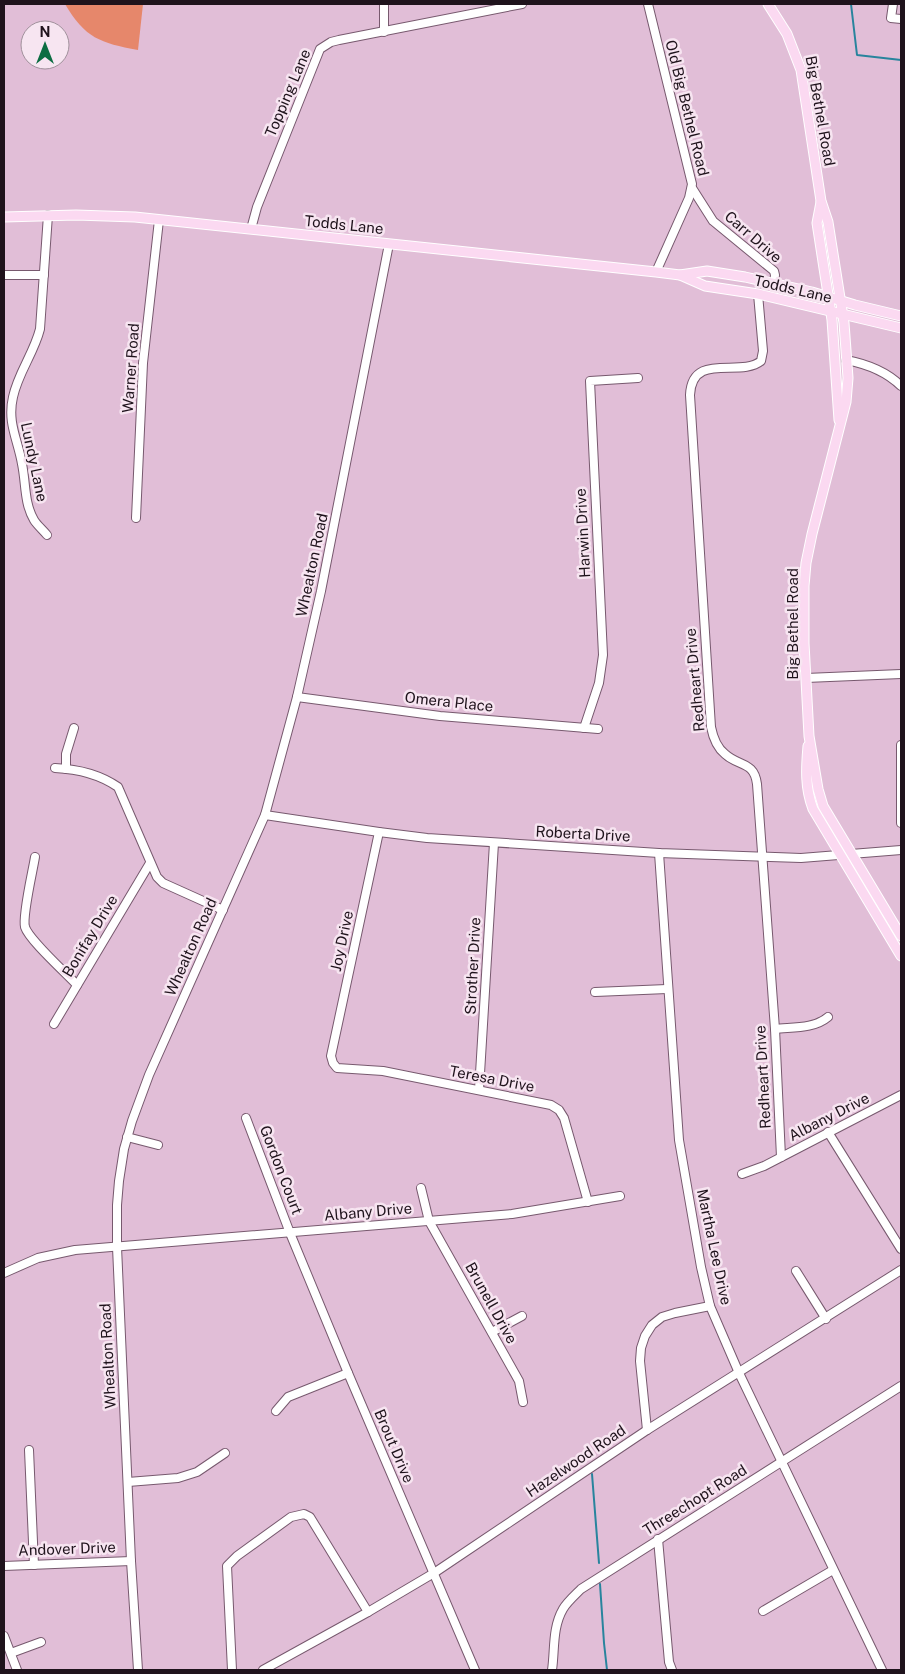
<svg xmlns="http://www.w3.org/2000/svg" width="905" height="1674" viewBox="0 0 905 1674" font-family="'Public Sans',sans-serif">
<rect width="100%" height="100%" fill="#e1bed7"/>
<path fill="#e6876b" d="M65,4H143L138,50C100,43 85,38 65,4Z"/>
<g fill="none" stroke-linecap="round" stroke-linejoin="round">
<g stroke="#28849d" stroke-width="2">
<polyline points="851,4 857,55 901,60"/>
<polyline points="592,1474 599,1563"/>
<polyline points="600,1584 604,1643 607,1670"/>
</g>
<defs>
<g id="minor">
<polyline points="384,4 384,32"/>
<polyline points="648,4 692,184 689,198 656,272"/>
<polyline points="893,4 891,18 901,19"/>
<polyline points="692,188 713,221 774,271 775,275 774,283"/>
<polyline points="251,229 257,207 320,49 331,42 339,40 522,4"/>
<polyline points="5,275 44,275"/>
<path d="M758,294L763,351L761,361C740,378 692,351 690,395L711,727C713,737 716,747 725,754C739,767 754,761 757,784L775,1029L781,1157"/>
<path d="M846,360C867,364 886,371 901,386"/>
<polyline points="136,518 143,363 159,220"/>
<path d="M47,535C43,530 37,525 34,520C24,503 26,483 22,464C18,440 7,423 13,397C18,373 34,353 40,329L48,215"/>
<polyline points="806,678 901,674"/>
<polyline points="297,697 440,716 598,729"/>
<polyline points="584,728 599,683 603,655 590,381 638,378"/>
<polyline points="901,745 901,823"/>
<path d="M55,768C77,769 99,774 118,787L157,877L163,883L223,910"/>
<polyline points="66,769 66,754 74,728"/>
<polyline points="265,815 379,832 427,838 659,853 801,858 901,850"/>
<polyline points="379,832 331,1056 333,1063 337,1068 383,1071 551,1105 559,1110 564,1118 588,1202"/>
<polyline points="659,853 679,1140 701,1267 710,1306 739,1373 882,1670"/>
<path d="M35,857C33,870 22,916 25,927C29,940 66,973 77,985"/>
<polyline points="595,992 667,989"/>
<polyline points="54,1024 150,863"/>
<path d="M775,1029C792,1027 814,1029 828,1017"/>
<polyline points="479,1090 494,843"/>
<polyline points="246,1118 290,1233 348,1373 475,1670"/>
<polyline points="828,1132 901,1249"/>
<polyline points="127,1137 158,1145"/>
<polyline points="742,1174 764,1166 901,1095"/>
<polyline points="421,1188 429,1221 519,1381 523,1402"/>
<polyline points="796,1271 826,1319"/>
<polyline points="4,1273 38,1258 75,1250 512,1214 620,1196"/>
<polyline points="492,1332 522,1316"/>
<polyline points="276,1411 288,1397 348,1373"/>
<polyline points="647,1430 640,1361 641,1348 645,1336 652,1325 662,1317 675,1313 710,1306"/>
<polyline points="29,1450 34,1565"/>
<polyline points="128,1482 178,1478 197,1472 225,1453"/>
<polyline points="658,1539 669,1662 672,1670"/>
<polyline points="4,1566 131,1561"/>
<polyline points="763,1611 833,1570"/>
<polyline points="4,1636 17,1670"/>
<polyline points="11,1653 41,1642"/>
<polyline points="138,1670 131,1561 117,1247 117,1205 119,1181 124,1149 132,1121 149,1075 265,815 297,697 321,591 389,244"/>
<polyline points="232,1670 227,1566 237,1556 291,1517 304,1514 310,1517 368,1612"/>
<polyline points="263,1670 368,1612 434,1573 647,1430 901,1270"/>
<path d="M552,1670C555,1650 552,1628 563,1609C567,1602 575,1595 581,1589L901,1386"/>
</g>
<g id="major">
<polyline points="768,4 787,34 801,70 821,201 828,222 831,241 844,323 848,378 846,402 812,534 806,563 804,586 804,643 809,736 818,789 823,806 901,936"/>
<polyline points="821,202 817,223 832,320 839,420"/>
<polyline points="4,217 76,215 135,217 656,272 680,275 705,286 758,294 901,328"/>
<polyline points="680,275 707,271 745,277 812,292 855,305 901,316"/>
<path d="M808,746C806,768 805,788 813,809L901,956"/>
</g>
</defs>
<use href="#minor" stroke="#77596e" stroke-width="10"/>
<use href="#major" stroke="#fff" stroke-width="11"/>
<use href="#minor" stroke="#fff" stroke-width="8"/>
<use href="#major" stroke="#fbd9f1" stroke-width="9"/>
</g>
<g text-anchor="middle" stroke-width="5" stroke-linejoin="round" paint-order="stroke">
<g font-size="15" fill="#1f131c" stroke="#f7e5f1">
<text transform="translate(288 93) rotate(-67)" y="5">Topping Lane</text>
<text transform="translate(687 108) rotate(76)" y="5">Old Big Bethel Road</text>
<text transform="translate(820 111) rotate(80)" y="5">Big Bethel Road</text>
<text transform="translate(344 225) rotate(6)" y="5">Todds Lane</text>
<text transform="translate(753 237) rotate(41)" y="5">Carr Drive</text>
<text transform="translate(793 289) rotate(13)" y="5">Todds Lane</text>
<text transform="translate(131 368) rotate(-86)" y="5">Warner Road</text>
<text transform="translate(34 462) rotate(78)" y="5">Lundy Lane</text>
<text transform="translate(583 533) rotate(-93)" y="5">Harwin Drive</text>
<text transform="translate(312 565) rotate(-78)" y="5">Whealton Road</text>
<text transform="translate(793 624) rotate(-90)" y="5">Big Bethel Road</text>
<text transform="translate(695 680) rotate(-95)" y="5">Redheart Drive</text>
<text transform="translate(449 702) rotate(6)" y="5">Omera Place</text>
<text transform="translate(583 834) rotate(3)" y="5">Roberta Drive</text>
<text transform="translate(90 936) rotate(-59)" y="5">Bonifay Drive</text>
<text transform="translate(342 941) rotate(-78)" y="5">Joy Drive</text>
<text transform="translate(191 947) rotate(-66)" y="5">Whealton Road</text>
<text transform="translate(473 966) rotate(-87)" y="5">Strother Drive</text>
<text transform="translate(763 1077) rotate(-93)" y="5">Redheart Drive</text>
<text transform="translate(492 1079) rotate(11)" y="5">Teresa Drive</text>
<text transform="translate(829 1117) rotate(-27)" y="5">Albany Drive</text>
<text transform="translate(281 1170) rotate(69)" y="5">Gordon Court</text>
<text transform="translate(368 1212) rotate(-5)" y="5">Albany Drive</text>
<text transform="translate(714 1247) rotate(78)" y="5">Martha Lee Drive</text>
<text transform="translate(491 1303) rotate(61)" y="5">Brunell Drive</text>
<text transform="translate(108 1356) rotate(-93)" y="5">Whealton Road</text>
<text transform="translate(394 1446) rotate(67)" y="5">Brout Drive</text>
<text transform="translate(576 1461) rotate(-34)" y="5">Hazelwood Road</text>
<text transform="translate(695 1500) rotate(-32)" y="5">Threechopt Road</text>
<text transform="translate(67 1549) rotate(-2)" y="5">Andover Drive</text>
</g>
</g>
<rect width="905" height="1674" fill="none" stroke="#1f131c" stroke-width="10"/>
<g transform="translate(45 45)"><circle r="24" fill="#f7e5f1" stroke="#a1919c"/>
<path d="M0-4L9 19L0 12L-9 19Z" fill="#0c6d42"/>
<text y="-8" font-size="14" font-weight="bold" text-anchor="middle" fill="#1f131c">N</text>
</g>
</svg>
